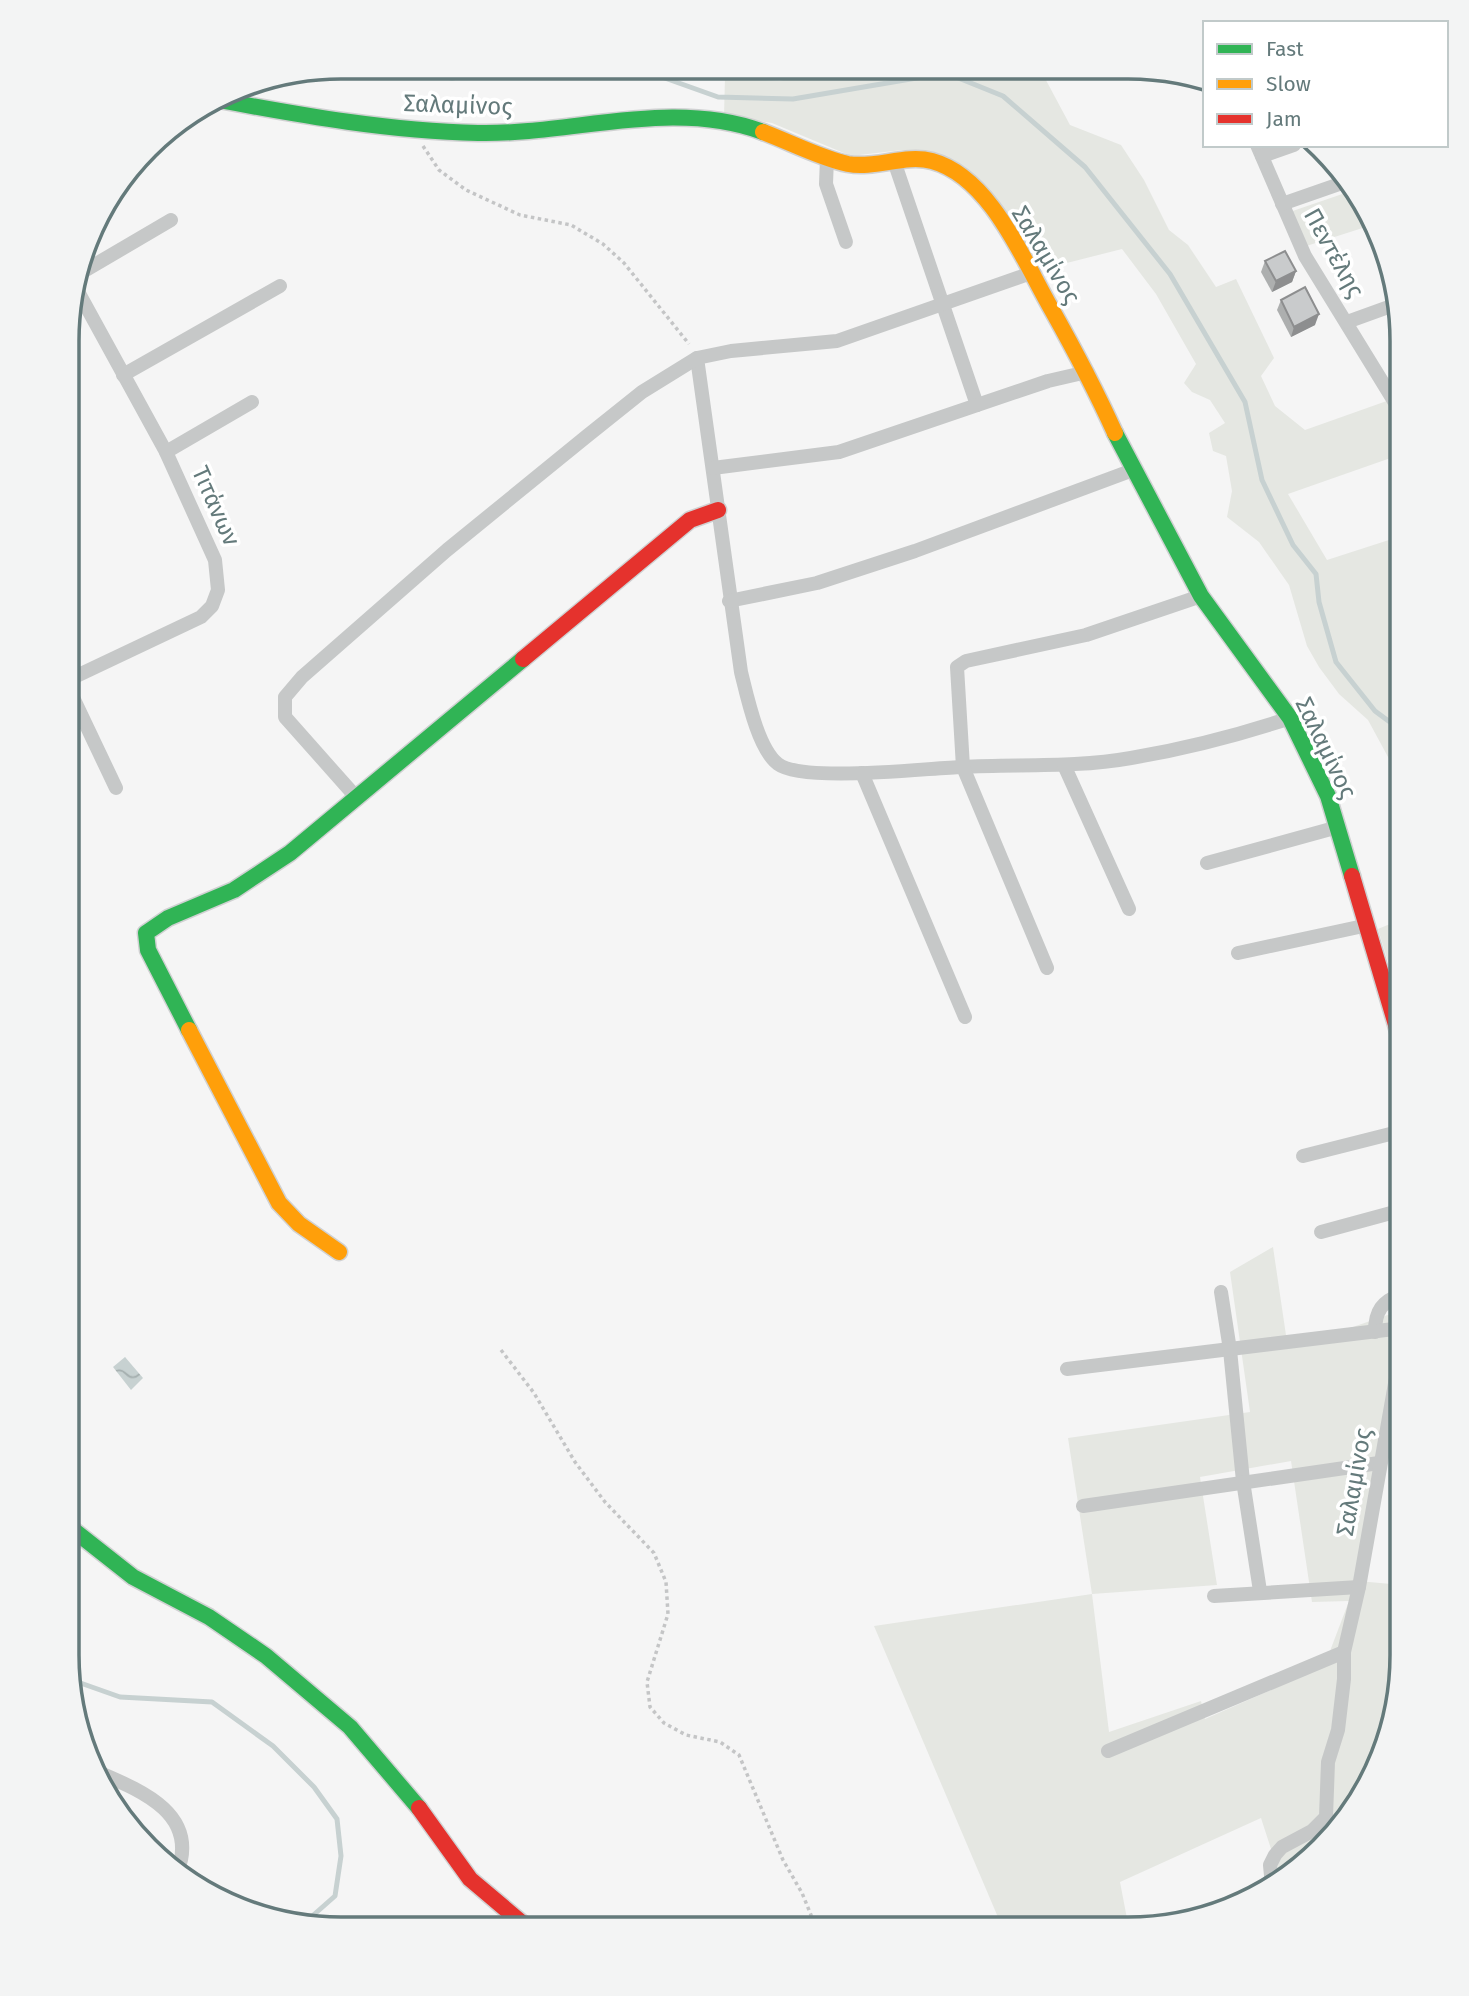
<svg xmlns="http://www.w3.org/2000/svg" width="1469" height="1996" viewBox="0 0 1469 1996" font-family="'Fira Sans',sans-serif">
<defs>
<pattern id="water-waves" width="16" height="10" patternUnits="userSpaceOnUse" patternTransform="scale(1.75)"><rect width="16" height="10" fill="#c7d1d1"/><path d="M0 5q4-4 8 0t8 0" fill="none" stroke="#a5afaf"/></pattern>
</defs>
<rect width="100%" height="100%" fill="#f5f5f5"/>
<g fill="#e5e7e2" fill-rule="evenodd">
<polygon points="821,68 1040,69 1070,125 1121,145 1144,180 1169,230 1188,245 1216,287 1236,279 1274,358 1261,376 1275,406 1305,430 1398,397 1402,405 1402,454 1288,494 1327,560 1392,539 1402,563 1402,767 1394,768 1368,720 1339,694 1319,667 1307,646 1289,585 1259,542 1227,517 1232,491 1226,456 1213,451 1209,433 1225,423 1210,400 1192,392 1184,383 1196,364 1156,294 1122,249 1043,269 965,167 946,157 902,150 851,156 772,123 724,116 725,77 780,81"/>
<polygon points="1354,190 1375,224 1297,249 1281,215"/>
<polygon points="1402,919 1402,1008 1378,929"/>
<path d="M1273,1247L1287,1342L1324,1337L1402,1310V1346L1358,1581L1402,1585C1402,1614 1406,1646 1401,1676C1389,1760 1353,1832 1281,1880L1261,1818L1120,1882L1129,1929H1003L874,1626L1092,1594L1068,1438L1250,1412L1230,1272ZM1291,1461L1312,1602L1349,1601L1330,1651L1282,1685L1205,1719L1201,1701L1109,1732L1092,1594L1217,1585L1200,1477Z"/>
</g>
<polygon fill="url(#water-waves)" points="125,1357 143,1378 131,1390 113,1367"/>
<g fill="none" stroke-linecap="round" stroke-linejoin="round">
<g stroke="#c7d1d1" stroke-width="5">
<polyline points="388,67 452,78 520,67"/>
<polyline points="634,67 718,97 793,99 946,73 1003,96 1085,167 1170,274 1245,402 1262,480 1293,545 1316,574 1319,602 1336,662 1375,711 1402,731"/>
<polyline points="72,1680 120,1697 212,1702 273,1746 314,1787 337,1819 341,1856 335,1896 301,1926"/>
</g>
<defs>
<g id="fast">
<path d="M219,100C305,116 390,131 478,133C572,135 672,98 763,132"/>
<polyline points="1115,433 1201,596 1290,718 1328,796 1352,876"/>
<polyline points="189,1030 148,950 146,933 168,918 234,890 290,853 523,659"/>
<polyline points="67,1525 133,1577 209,1617 266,1656 350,1727 419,1808"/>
</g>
<g id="slow">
<path d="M763,132C790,142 820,158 848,164C875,169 905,154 932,161C991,177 1024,262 1052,310C1075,351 1096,391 1115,433"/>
<polyline points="189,1030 279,1203 299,1224 339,1252"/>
</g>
<g id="jam">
<polyline points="523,659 690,520 718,510"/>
<polyline points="1352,876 1402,1045"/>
<polyline points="419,1808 470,1879 528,1928"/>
</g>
</defs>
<use href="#fast" stroke="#d0d1d2" stroke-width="19"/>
<use href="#slow" stroke="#d0d1d2" stroke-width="19"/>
<use href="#jam" stroke="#d0d1d2" stroke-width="19"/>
<g stroke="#c4c5c6" stroke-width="3.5" stroke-dasharray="3.5 3.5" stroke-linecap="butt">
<polyline points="423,146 439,170 466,190 520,215 571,225 603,244 624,263 689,344"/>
<polyline points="501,1350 534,1393 575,1462 605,1502 654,1553 666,1582 668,1614 647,1682 650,1707 664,1723 686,1735 720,1742 739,1755 783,1860 802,1893 811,1915 807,1929"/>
</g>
<g stroke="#c6c8c8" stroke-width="14">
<polyline points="1257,145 1305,256 1402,414"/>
<polyline points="1262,156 1294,145"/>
<polyline points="827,158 826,184 846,242"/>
<polyline points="894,161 977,405"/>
<polyline points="1282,204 1348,181"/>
<polyline points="79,274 171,220"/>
<polyline points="1347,322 1394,305"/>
<path d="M697,358L741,672C747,696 758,749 778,764C803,783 927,768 962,767C1018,764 1075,768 1131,758C1184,749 1239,735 1290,718"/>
<polyline points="123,375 280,286"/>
<polyline points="166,452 252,402"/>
<polyline points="713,468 839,452 1048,381 1087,372"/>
<polyline points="729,601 817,583 915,551 1133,470"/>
<polyline points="68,680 201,617 212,606 218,590 215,560 166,452 75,286"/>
<polyline points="68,687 116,788"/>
<polyline points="1064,765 1129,909"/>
<polyline points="862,773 965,1017"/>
<polyline points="356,797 285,717 285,697 302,677 447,550 587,436 642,392 697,358 731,351 837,341 1034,272"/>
<polyline points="1207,863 1338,827"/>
<polyline points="1238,953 1368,925"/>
<polyline points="1047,968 963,767 957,667 966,661 1086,635 1201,596"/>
<polyline points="1303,1156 1402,1131"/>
<polyline points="1321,1232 1402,1210"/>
<polyline points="1221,1292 1230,1350 1243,1481 1260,1591"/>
<path d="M1375,1332C1375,1311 1382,1301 1402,1294"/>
<polyline points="1067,1369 1402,1328"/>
<polyline points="1083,1506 1379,1463"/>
<polyline points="1214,1596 1359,1587"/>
<polyline points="1108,1751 1344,1652"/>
<path d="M93,1770C137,1789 201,1812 177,1873"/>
<polyline points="1272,1886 1270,1865 1275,1855 1282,1847 1312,1831 1326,1817 1328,1762 1338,1730 1344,1679 1344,1652 1359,1587 1402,1344"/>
</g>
<use href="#fast" stroke="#30b455" stroke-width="16"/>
<use href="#slow" stroke="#ff9f0a" stroke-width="16"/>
<use href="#jam" stroke="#e5322d" stroke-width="16"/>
</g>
<g fill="#adafaf">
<polygon points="1265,261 1296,271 1292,282 1272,292 1261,272"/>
<polygon points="1281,300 1315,325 1291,337 1277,310"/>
</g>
<g fill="#8d8e8f">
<polygon points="1296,271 1292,282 1272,292 1276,281"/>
<polygon points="1319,314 1315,325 1291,337 1294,327"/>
</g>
<g fill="#c9cbcc" stroke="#8d8e8f" stroke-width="2">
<polygon points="1285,251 1296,271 1276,281 1265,261"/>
<polygon points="1305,287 1319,314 1294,327 1281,300"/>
</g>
<g text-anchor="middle" stroke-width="7" stroke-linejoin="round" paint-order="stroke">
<g font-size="24" fill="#647a7b" stroke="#fff">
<text transform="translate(458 105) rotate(2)" y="8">Σαλαμίνος</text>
<text transform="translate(1334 253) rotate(61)" y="8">Πεντέλης</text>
<text transform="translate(1046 255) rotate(59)" y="8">Σαλαμίνος</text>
<text transform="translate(216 506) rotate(66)" y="8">Τιτάνων</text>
<text transform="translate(1326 748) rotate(64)" y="8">Σαλαμίνος</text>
<text transform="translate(1354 1482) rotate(-80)" y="8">Σαλαμίνος</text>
</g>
</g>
<path d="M0 0H1469V1996H0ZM341 79H1128A262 262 0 0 1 1390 341V1655A262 262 0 0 1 1128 1917H341A262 262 0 0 1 79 1655V341A262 262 0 0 1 341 79Z" fill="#f3f4f4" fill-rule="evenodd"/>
<path fill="none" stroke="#647a7b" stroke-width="3.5" d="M341 79H1128A262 262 0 0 1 1390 341V1655A262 262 0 0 1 1128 1917H341A262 262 0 0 1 79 1655V341A262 262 0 0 1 341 79Z"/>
<rect x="1203" y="21" width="245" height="126" fill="#ffffff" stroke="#c1caca" stroke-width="2"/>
<rect x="1217" y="44" width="35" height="10" fill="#30b455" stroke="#c1caca" stroke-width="2"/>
<text x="1266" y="56" font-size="21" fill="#647a7b">Fast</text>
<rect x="1217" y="79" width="35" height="10" fill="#ff9f0a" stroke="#c1caca" stroke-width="2"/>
<text x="1266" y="91" font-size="21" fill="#647a7b">Slow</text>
<rect x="1217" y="114" width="35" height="10" fill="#e5322d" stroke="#c1caca" stroke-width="2"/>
<text x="1266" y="126" font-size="21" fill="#647a7b">Jam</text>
</svg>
